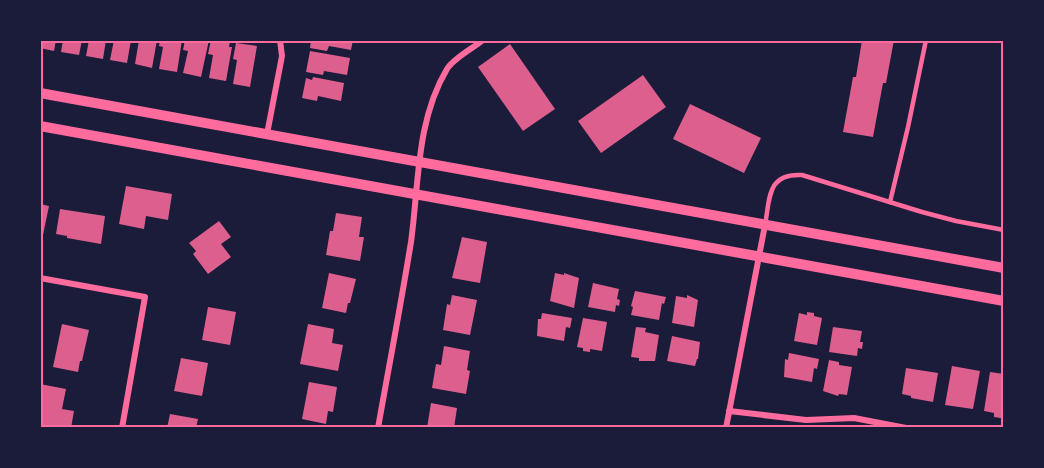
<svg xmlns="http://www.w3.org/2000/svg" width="1044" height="468" viewBox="0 0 1044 468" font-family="Poppins,sans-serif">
<rect width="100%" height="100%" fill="#1b1b3a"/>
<g fill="#dd5f8e">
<polygon points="40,40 56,40 54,51 40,48"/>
<polygon points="63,40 82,40 79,55 61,52"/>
<polygon points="89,40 106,40 103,59 86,56"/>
<polygon points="114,40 131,40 127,63 110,60"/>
<polygon points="139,40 157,40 152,68 135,64"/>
<polygon points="160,40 182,40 177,72 159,69 163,47 159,46"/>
<polygon points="185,40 209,40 201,77 183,73 188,51 183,50"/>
<polygon points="211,40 230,41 229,47 232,47 226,81 209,78 213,55 208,54"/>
<polygon points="311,40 353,40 351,50 329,46 327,51 310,48"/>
<polygon points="862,40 894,40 886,83 883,83 873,137 843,132 853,77 856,77"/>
<polygon points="236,43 257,46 250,87 233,84 237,60 233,59"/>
<polygon points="510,44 555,109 523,131 478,67"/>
<polygon points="310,51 350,58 347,75 324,71 323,75 306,72"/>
<polygon points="643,75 666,107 601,153 578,121"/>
<polygon points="313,77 344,83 341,101 318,96 317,101 302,98 306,78 312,80"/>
<polygon points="690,104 761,138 744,173 673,139"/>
<polygon points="126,186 172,194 168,220 146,216 144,229 119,224"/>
<polygon points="40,204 49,206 43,235 40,234"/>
<polygon points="60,209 105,216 101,244 67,238 67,236 56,234"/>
<polygon points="336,213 362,217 359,237 364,237 360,261 326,255 330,231 333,231"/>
<polygon points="219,221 231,237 221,244 231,257 208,274 193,254 196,251 189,243"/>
<polygon points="462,237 487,242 480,283 452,278"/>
<polygon points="329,273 356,279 350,303 348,303 346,313 322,308"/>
<polygon points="555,273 564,275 564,273 579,278 574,308 550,301"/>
<polygon points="593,283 619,289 617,299 620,300 619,306 616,305 615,312 588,307"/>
<polygon points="635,291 666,297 664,304 662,303 659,320 631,315 633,307 631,306"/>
<polygon points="452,295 477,300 470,335 443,330 447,304 450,305"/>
<polygon points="687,295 698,300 694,327 672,323 676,296 687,298"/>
<polygon points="208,307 236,312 230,345 202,340"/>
<polygon points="807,312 814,313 814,316 822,318 817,345 794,341 799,313 807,315"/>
<polygon points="542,313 572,318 570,328 566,327 564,341 537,336 538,319 541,319"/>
<polygon points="583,318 607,322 602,351 590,349 590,352 583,351 583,348 577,347"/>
<polygon points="62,324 89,330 82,361 80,361 78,372 53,367"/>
<polygon points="308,324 334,329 332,343 343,345 338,371 300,364"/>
<polygon points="636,327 646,328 645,332 659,335 655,361 639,361 639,358 631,357"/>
<polygon points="833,327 862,331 860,342 863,342 862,349 858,348 857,356 829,352"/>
<polygon points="672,336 700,342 698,359 697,359 695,366 667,361"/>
<polygon points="444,346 470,351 467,370 470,371 466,394 432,388 436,364 441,365"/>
<polygon points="789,353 819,359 817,369 814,368 812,382 784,377 785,359 788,360"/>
<polygon points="181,358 208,363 202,396 174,391"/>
<polygon points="829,360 839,362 839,365 852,367 847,395 839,394 838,396 823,391"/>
<polygon points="952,366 980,371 973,409 945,405"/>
<polygon points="906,368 938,373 933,402 911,398 911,396 902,394"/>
<polygon points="990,372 1004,374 1004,415 1002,415 1001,418 994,417 994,413 984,411"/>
<polygon points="309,382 337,387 333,412 328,411 326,424 302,419"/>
<polygon points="40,384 66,389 62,409 74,411 71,428 40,428"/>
<polygon points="431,403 457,408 454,428 427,428"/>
<polygon points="170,414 198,419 196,428 167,428"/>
</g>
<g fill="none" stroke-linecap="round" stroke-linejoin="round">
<g stroke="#ff6b9d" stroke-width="4.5">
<polyline points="890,202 908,127 926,40"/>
<path d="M765,225C770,198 767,173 802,175L922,212L956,221L1004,230"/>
</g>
<g stroke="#ff6b9d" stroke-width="6">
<polyline points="267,134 282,56 280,40"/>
<polyline points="40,278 145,297 122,428"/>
<polyline points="729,411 806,420 854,418 906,428"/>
<path d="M378,428C389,366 401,304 411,242C419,184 416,121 447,69C454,58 472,49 483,40"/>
<polyline points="726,428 765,225"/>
</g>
<g stroke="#ff6b9d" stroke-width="10">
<polyline points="40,93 1004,268"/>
<polyline points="40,126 1004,301"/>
</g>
</g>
<rect width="1044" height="468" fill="none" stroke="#1b1b3a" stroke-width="84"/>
<rect x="42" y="42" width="960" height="384" fill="none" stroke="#ff6b9d" stroke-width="2"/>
</svg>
